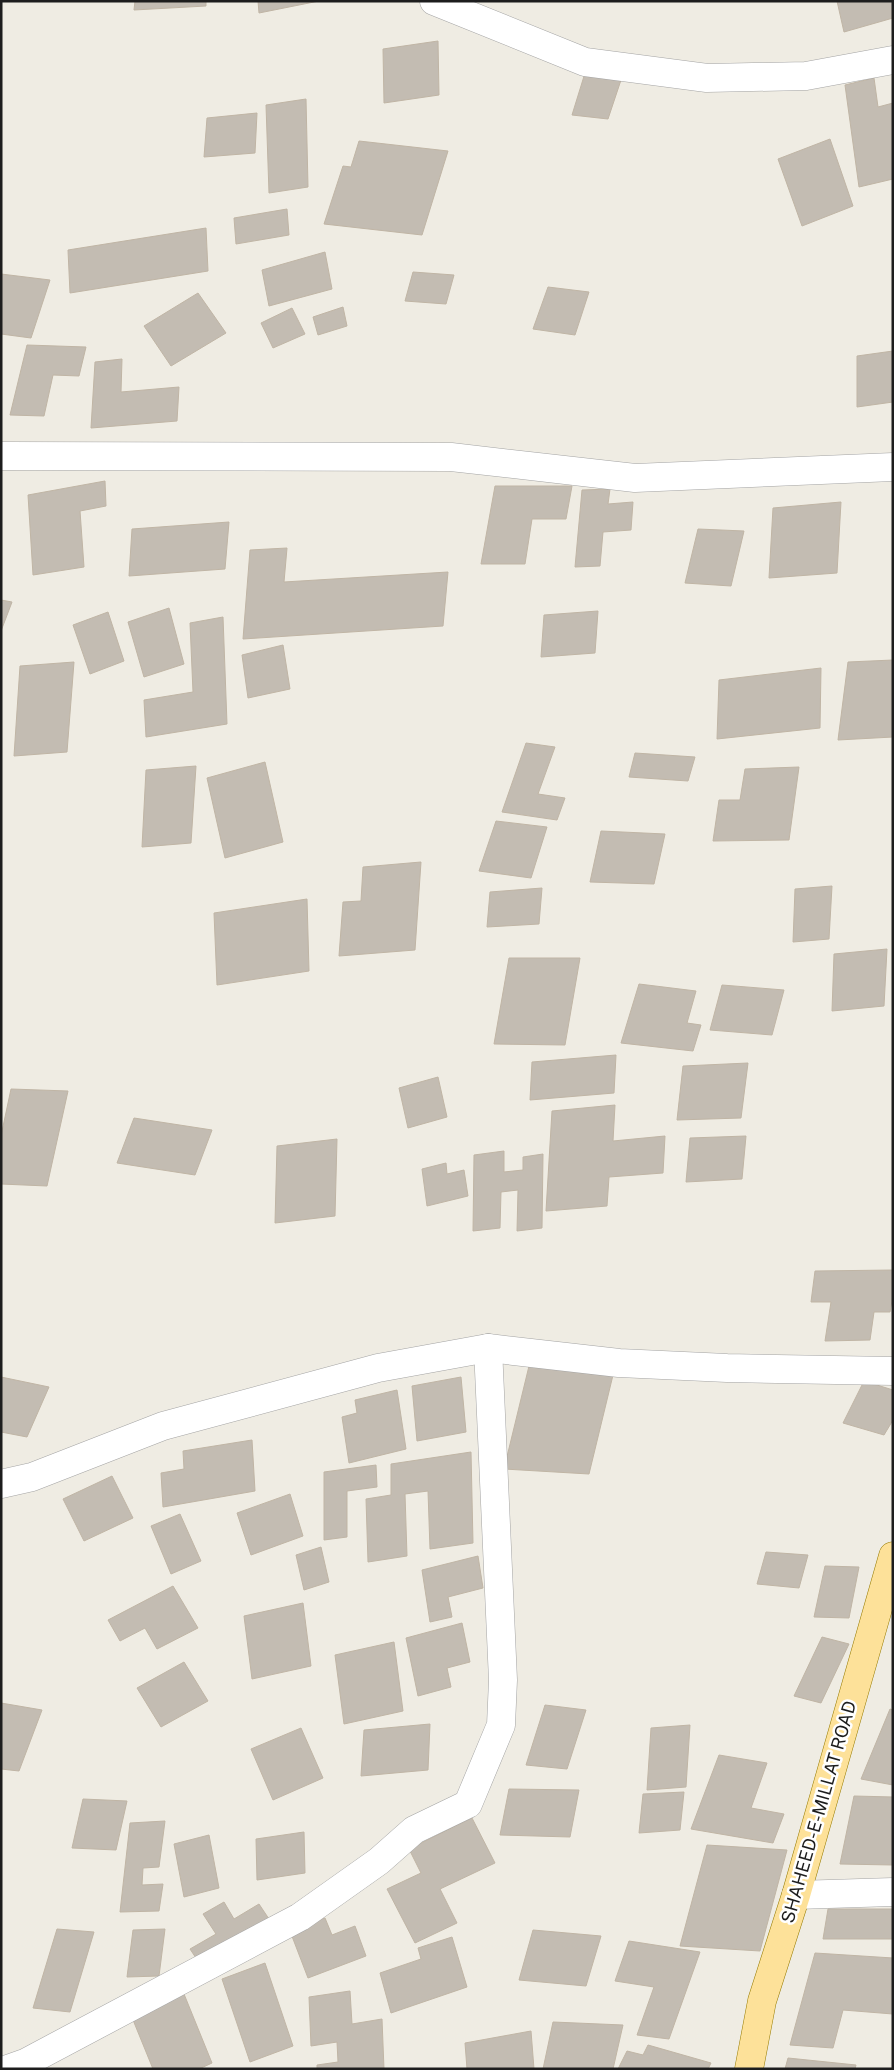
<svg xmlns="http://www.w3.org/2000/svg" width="894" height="2070" viewBox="0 0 894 2070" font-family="'Public Sans',sans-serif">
<rect width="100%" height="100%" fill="#efece3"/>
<g fill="#c3bcb2" stroke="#c0b5a5">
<polygon points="135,1 206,1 206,6 134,10"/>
<polygon points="258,1 319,1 259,13"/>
<polygon points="837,1 893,1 893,18 844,32"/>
<polygon points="438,41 439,95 384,103 383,49"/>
<polygon points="585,73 622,77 608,119 572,115"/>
<polygon points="874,78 878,107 893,103 893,179 859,187 845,85"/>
<polygon points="306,99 308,187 269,193 266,105"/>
<polygon points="257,113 255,153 204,157 207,118"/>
<polygon points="830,139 853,206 802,226 778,159"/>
<polygon points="359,141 448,151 422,235 324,224 343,166 351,167"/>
<polygon points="287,209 289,235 236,244 234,218"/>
<polygon points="206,228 208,271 70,293 68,250"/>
<polygon points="325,252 332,289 269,306 262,270"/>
<polygon points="413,272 454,275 446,304 405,301"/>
<polygon points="1,274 50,280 31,338 1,334"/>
<polygon points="548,287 589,292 575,335 533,329"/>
<polygon points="198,293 226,333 171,366 144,326"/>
<polygon points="343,307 347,326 318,335 313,317"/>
<polygon points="292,308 305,334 273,348 261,323"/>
<polygon points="27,345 86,347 79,376 53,375 44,416 10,415"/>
<polygon points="893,351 893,402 857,407 857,356"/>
<polygon points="122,359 121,392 179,387 177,421 91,428 95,362"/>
<polygon points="105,481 106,506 80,511 84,567 33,575 28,495"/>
<polygon points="495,486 572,486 566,519 532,519 525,564 481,564"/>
<polygon points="610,489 608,504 633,502 631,530 603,532 600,566 575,567 582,490"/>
<polygon points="841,502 837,573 769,578 773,508"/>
<polygon points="229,522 225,569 129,576 132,529"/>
<polygon points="698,529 744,531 731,586 685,583"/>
<polygon points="287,548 284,582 448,572 443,626 243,639 250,550"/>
<polygon points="1,600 12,602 1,631"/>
<polygon points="169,608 184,664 144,677 128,622"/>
<polygon points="598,611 595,653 541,657 544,615"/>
<polygon points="108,612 124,661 90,674 73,625"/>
<polygon points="223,617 227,724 146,737 144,700 193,692 190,623"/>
<polygon points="283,645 290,689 248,698 242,655"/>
<polygon points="893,660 893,737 838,740 848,662"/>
<polygon points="74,662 67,752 14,756 20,666"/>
<polygon points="821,668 820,728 717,739 719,680"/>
<polygon points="526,743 555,747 538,794 565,798 557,820 502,812"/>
<polygon points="635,753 695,757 688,781 629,777"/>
<polygon points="265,762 283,842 225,858 207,778"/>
<polygon points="196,766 191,843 142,847 146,770"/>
<polygon points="799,767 789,840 713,841 719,800 740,800 745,769"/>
<polygon points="496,821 547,827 531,878 479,871"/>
<polygon points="601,831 665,834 654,884 590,882"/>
<polygon points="421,862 415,950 339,956 343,902 361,901 363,867"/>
<polygon points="832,886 829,939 793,942 795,889"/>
<polygon points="542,888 539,924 487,927 490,892"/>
<polygon points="307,899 309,971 217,985 214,913"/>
<polygon points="887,949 884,1006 832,1011 834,954"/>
<polygon points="509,958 580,958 565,1045 494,1044"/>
<polygon points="639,984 696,991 687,1023 701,1025 693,1051 621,1043"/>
<polygon points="722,985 784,990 772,1035 710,1030"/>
<polygon points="616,1055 614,1093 530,1100 532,1062"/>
<polygon points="748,1063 741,1118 677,1120 683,1066"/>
<polygon points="438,1077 447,1117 408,1128 399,1088"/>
<polygon points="11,1089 68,1091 47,1186 1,1184 1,1136"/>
<polygon points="615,1105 613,1141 665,1136 663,1173 609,1177 607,1206 546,1211 552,1111"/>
<polygon points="134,1118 212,1130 195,1175 117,1163"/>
<polygon points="746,1136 742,1179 686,1182 690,1138"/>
<polygon points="337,1139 335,1216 275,1223 277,1146"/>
<polygon points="504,1151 504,1172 523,1170 523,1157 543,1154 542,1228 517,1231 518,1190 501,1192 500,1228 473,1231 474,1155"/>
<polygon points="446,1163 447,1174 464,1170 468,1196 427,1206 422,1169"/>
<polygon points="893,1270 893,1295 890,1312 874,1312 870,1340 825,1341 831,1302 811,1302 815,1271"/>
<polygon points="529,1366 614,1371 589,1474 504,1469"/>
<polygon points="1,1377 49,1387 27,1437 1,1432"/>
<polygon points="461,1377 466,1432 417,1441 412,1386"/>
<polygon points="864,1381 893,1390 893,1420 884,1435 843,1423"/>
<polygon points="397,1390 406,1449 349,1463 342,1417 357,1413 355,1400"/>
<polygon points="252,1440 255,1491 163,1507 161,1473 184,1469 183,1451"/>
<polygon points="471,1452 473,1543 430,1549 428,1491 405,1494 407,1556 368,1562 366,1499 391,1495 391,1464"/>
<polygon points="376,1465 377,1487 347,1491 347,1537 324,1540 324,1472"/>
<polygon points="112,1476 133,1518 84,1541 63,1499"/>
<polygon points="290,1494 303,1536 251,1555 237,1513"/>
<polygon points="180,1514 201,1561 171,1574 151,1526"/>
<polygon points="321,1547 329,1582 304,1590 296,1555"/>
<polygon points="766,1552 808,1555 799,1588 757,1584"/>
<polygon points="478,1556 483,1588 448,1597 452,1617 430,1622 422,1570"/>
<polygon points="825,1566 859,1567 849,1618 814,1617"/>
<polygon points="173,1586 198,1628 157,1649 145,1628 120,1641 108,1620"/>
<polygon points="303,1603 311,1666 252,1679 244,1616"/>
<polygon points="462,1623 470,1662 447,1668 451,1687 418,1696 406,1638"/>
<polygon points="822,1637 849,1644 821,1703 794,1696"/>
<polygon points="394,1642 403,1711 344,1724 335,1655"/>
<polygon points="184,1662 208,1701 161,1727 137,1688"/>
<polygon points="1,1703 42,1710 19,1771 1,1769"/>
<polygon points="545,1705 586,1710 567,1769 526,1765"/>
<polygon points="890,1709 893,1710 893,1785 861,1779"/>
<polygon points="430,1724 428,1770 361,1776 364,1730"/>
<polygon points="690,1725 686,1787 647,1790 651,1728"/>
<polygon points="301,1728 323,1778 273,1800 251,1749"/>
<polygon points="719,1755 767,1763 751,1808 784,1814 773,1843 691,1829"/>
<polygon points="509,1789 579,1790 570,1837 500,1835"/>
<polygon points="684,1792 680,1830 639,1833 643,1794"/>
<polygon points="854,1796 893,1797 893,1865 840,1864"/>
<polygon points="83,1799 127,1801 116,1850 72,1848"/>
<polygon points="472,1818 495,1863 440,1889 457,1923 415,1943 387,1889 421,1873 409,1849"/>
<polygon points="165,1821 159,1867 143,1868 142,1885 163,1884 159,1911 120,1912 130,1823"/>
<polygon points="304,1832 305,1873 257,1880 256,1839"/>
<polygon points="209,1835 219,1888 184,1897 174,1844"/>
<polygon points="707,1845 787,1850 760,1951 680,1946"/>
<polygon points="224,1902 234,1919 259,1904 269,1919 198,1961 190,1949 216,1934 203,1914"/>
<polygon points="828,1909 893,1909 893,1939 823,1939"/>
<polygon points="325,1918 332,1935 355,1926 366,1956 308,1978 290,1931"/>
<polygon points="57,1929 94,1932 70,2012 33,2008"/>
<polygon points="165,1929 159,1976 127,1977 133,1930"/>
<polygon points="533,1930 601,1936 586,1986 519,1980"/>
<polygon points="452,1937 467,1987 391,2013 380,1973 421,1959 418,1948"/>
<polygon points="629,1941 700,1952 669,2039 637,2035 654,1987 615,1981"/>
<polygon points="815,1953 893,1958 893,2014 843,2010 833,2048 790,2045"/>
<polygon points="265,1963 293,2046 250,2062 222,1979"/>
<polygon points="350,1991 352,2024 382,2019 384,2069 317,2069 317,2065 338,2062 337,2042 311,2046 309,1997"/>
<polygon points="184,1994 212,2063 199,2069 153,2069 131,2015"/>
<polygon points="553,2022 623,2025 613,2069 543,2069"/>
<polygon points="531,2031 534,2069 467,2069 465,2043"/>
<polygon points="648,2045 711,2063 708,2069 618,2069 627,2051 643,2055"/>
<polygon points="788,2058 856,2065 855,2069 785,2069"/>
</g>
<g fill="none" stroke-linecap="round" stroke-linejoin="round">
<defs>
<g id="minor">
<polyline points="434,1 585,62 707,78 806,76 893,60"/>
<polyline points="1,456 451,457 635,478 893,467"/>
<polyline points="1,1484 32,1477 163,1426 378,1368 488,1348 619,1363 727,1368 893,1371"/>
<polyline points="796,1895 893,1892"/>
<polyline points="8,2069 25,2063 300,1917 379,1861 414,1830 468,1804 501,1725 503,1680 488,1348"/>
</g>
<polyline id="major" points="749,2069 762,2001 796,1895 893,1556"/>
</defs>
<use href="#minor" stroke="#a4a4a4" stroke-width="29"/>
<use href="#major" stroke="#967b00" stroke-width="29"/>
<use href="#minor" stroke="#fff" stroke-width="28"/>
<use href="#major" stroke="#fde199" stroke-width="28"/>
</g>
<g text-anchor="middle" stroke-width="5" stroke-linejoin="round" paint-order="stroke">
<g font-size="18" fill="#1d1d1d" stroke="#fff">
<text transform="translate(819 1812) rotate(-74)" y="6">SHAHEED-E-MILLAT ROAD</text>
</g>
</g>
<rect width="894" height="2070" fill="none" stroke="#1d1d1d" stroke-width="5"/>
</svg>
